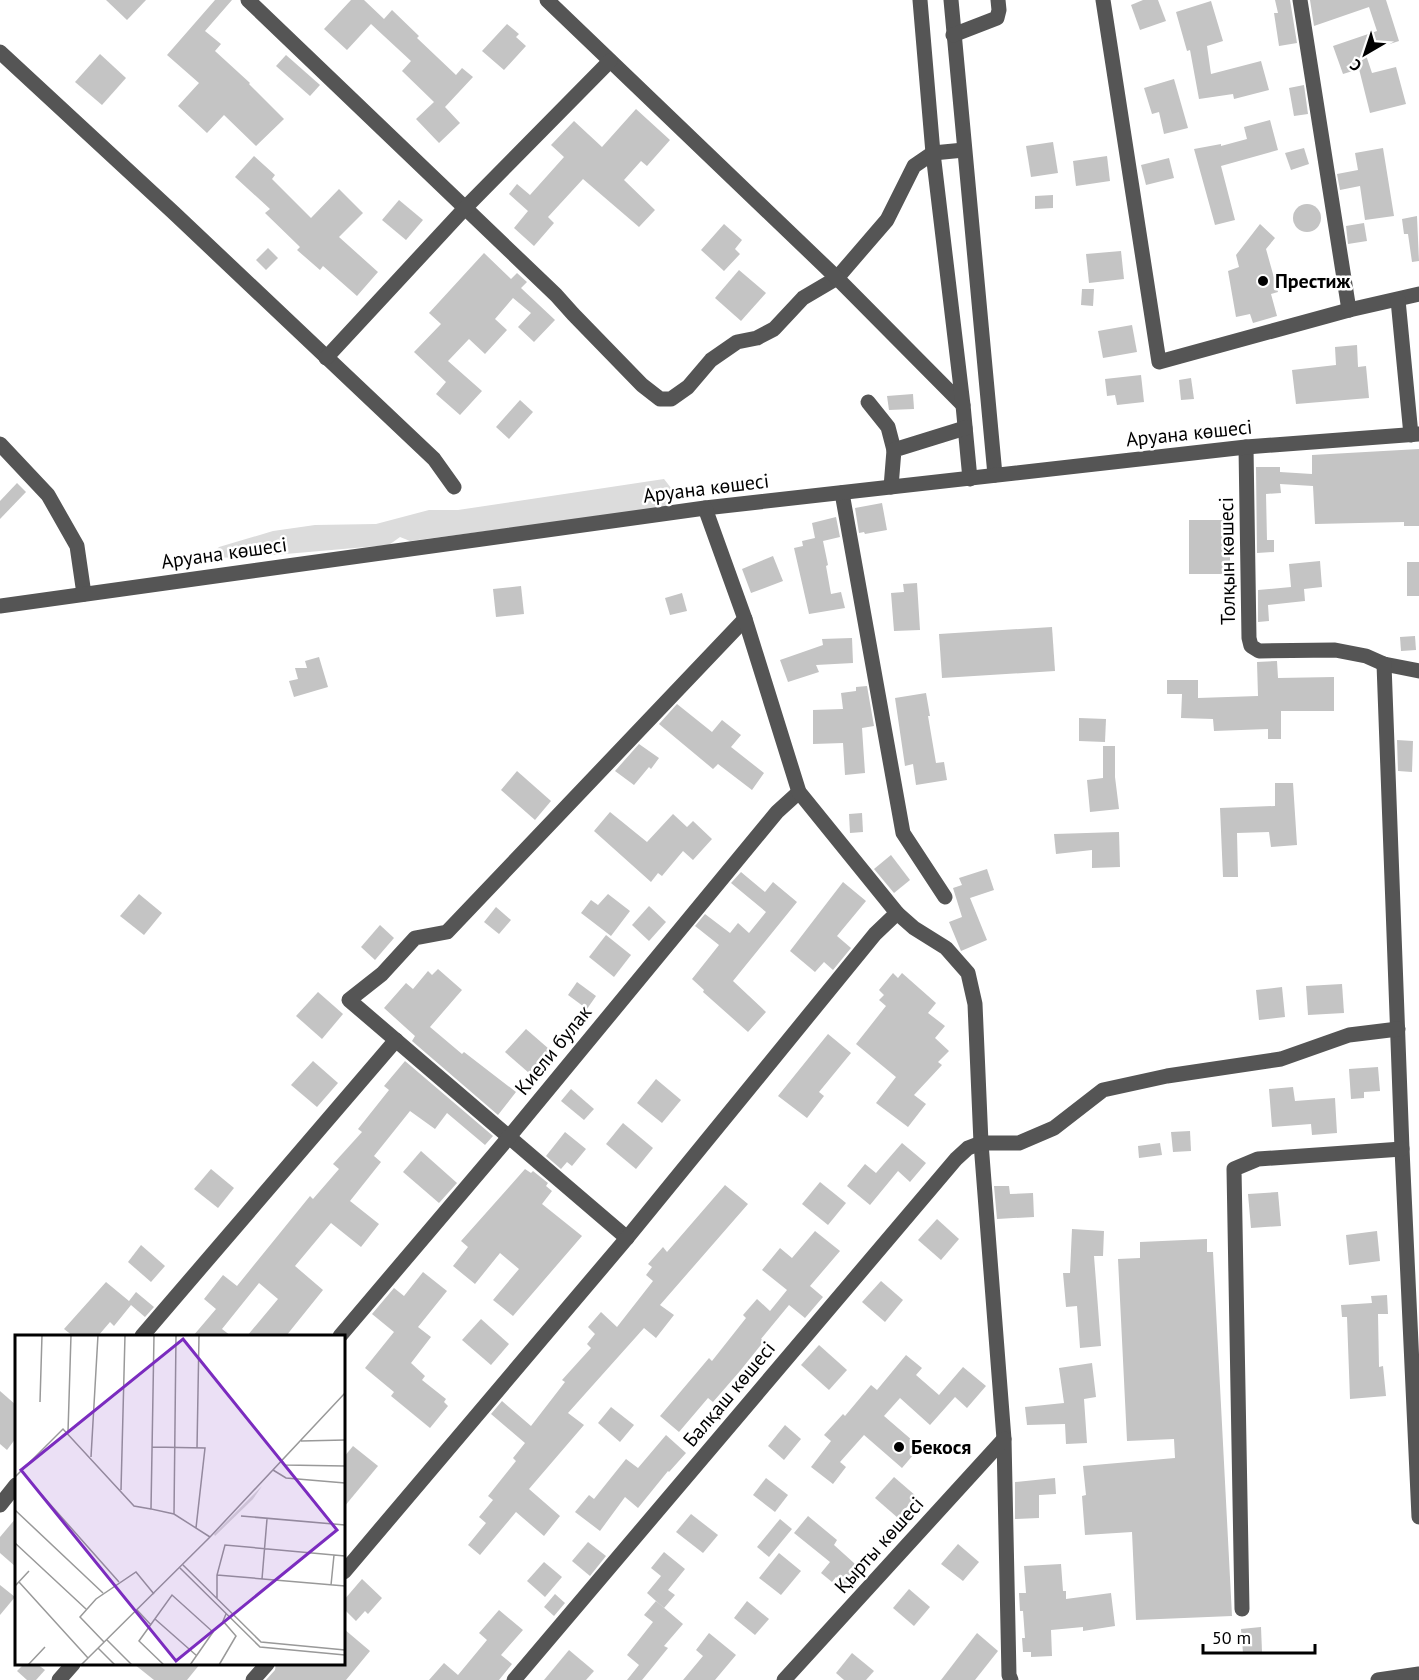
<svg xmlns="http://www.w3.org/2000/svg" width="1419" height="1680" viewBox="0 0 1419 1680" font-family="'PT Sans',sans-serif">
<rect width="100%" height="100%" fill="#fff"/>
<polygon fill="#dcdcdc" points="664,479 675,493 670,507 410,541 400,537 389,545 250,557 209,558 219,547 273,531 315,525 376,524 429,510 458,510"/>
<g fill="#c4c4c4">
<polygon points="106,0 146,0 127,20"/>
<polygon points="215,0 232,0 205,31 221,44 215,51 250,83 249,84 284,119 256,146 224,115 207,133 178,106 199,83 167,55"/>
<polygon points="351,0 364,0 384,19 392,10 419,36 417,38 456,75 462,68 473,77 445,107 460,123 439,143 416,119 434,102 402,71 411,61 371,24 347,50 324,29"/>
<polygon points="1143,0 1158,0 1166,21 1140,30 1131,5"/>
<polygon points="1275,0 1290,0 1297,43 1279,46 1274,13 1278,13"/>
<polygon points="1310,0 1386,0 1399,41 1365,52 1372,73 1396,67 1406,104 1370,113 1359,69 1343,74 1333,46 1377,31 1369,7 1314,26"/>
<polygon points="1211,1 1223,41 1207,46 1211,74 1261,61 1269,90 1234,99 1233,94 1199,99 1190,50 1187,51 1176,12"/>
<polygon points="507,24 519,34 516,37 526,46 504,70 482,51"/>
<polygon points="100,54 126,78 102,105 75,82"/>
<polygon points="286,55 320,85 310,96 276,66"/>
<polygon points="1174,79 1188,128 1164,134 1159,112 1152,114 1144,88"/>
<polygon points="1304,85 1308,114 1294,116 1289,88"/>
<polygon points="636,109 670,140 647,166 641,161 624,180 655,210 639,227 583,179 548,217 554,223 534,246 514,228 528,211 509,194 517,184 530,195 564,157 551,145 574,121 602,147"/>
<polygon points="1270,120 1278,150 1221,166 1235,220 1215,225 1194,149 1221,144 1221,146 1247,139 1244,127"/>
<polygon points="1053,142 1058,173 1031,177 1026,146"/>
<polygon points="1304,148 1309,164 1291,170 1285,153"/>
<polygon points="1383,148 1394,216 1365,220 1360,186 1340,190 1337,174 1358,170 1355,153"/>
<polygon points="254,156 275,175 272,179 311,218 339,189 363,213 339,237 378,272 357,296 323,266 320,270 297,250 300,247 265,213 270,209 235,177"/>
<polygon points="1107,156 1110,181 1076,186 1073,161"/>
<polygon points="1169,158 1174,178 1146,185 1141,165"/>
<polygon points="1053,195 1053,208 1035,209 1035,196"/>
<polygon points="399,200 423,220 406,240 382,220"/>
<circle cx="1307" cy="218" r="14"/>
<polygon points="1417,216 1419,261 1412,262 1408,234 1404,234 1402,219"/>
<polygon points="1364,223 1367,241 1348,244 1346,226"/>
<polygon points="724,224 742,240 735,249 740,254 724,271 701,250"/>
<polygon points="1260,224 1275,238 1266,249 1278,292 1271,294 1277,316 1253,323 1250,314 1236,317 1228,271 1239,267 1236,255"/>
<polygon points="268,248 278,258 266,270 256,260"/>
<polygon points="1121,251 1124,279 1089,283 1086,254"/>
<polygon points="484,253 511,279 517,273 527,282 521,288 555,320 534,342 518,327 531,313 513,298 495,319 507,330 485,354 469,339 448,361 482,391 460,415 436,394 446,382 414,352 441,324 429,313"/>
<polygon points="739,270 766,293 741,321 715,298"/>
<polygon points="1082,289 1094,289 1093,306 1081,305"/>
<polygon points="1132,325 1137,352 1103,358 1098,331"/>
<polygon points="1357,345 1358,367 1366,366 1369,398 1296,404 1292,370 1336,365 1335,347"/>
<polygon points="1141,375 1144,402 1117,405 1115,395 1107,396 1105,379"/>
<polygon points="1191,378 1194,399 1181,400 1179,380"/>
<polygon points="913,394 914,409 889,410 887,396"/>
<polygon points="520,400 533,412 509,439 496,427"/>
<polygon points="1419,449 1419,526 1404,526 1404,522 1315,524 1313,486 1280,484 1281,493 1266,494 1267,540 1274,540 1274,552 1257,553 1256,467 1280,467 1280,472 1312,474 1312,455"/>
<polygon points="17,483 26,492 0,519 0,501"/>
<polygon points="882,503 887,530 865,534 864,532 859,533 855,508"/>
<polygon points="836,517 840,537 823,541 828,565 826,566 831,594 841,592 845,608 809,614 794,548 803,546 802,541 815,538 812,523"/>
<rect x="1189" y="520" width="41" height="54"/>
<polygon points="773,556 783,581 751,593 742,569"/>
<polygon points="1320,561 1322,587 1304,589 1305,601 1268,605 1269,621 1258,622 1258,590 1291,587 1289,564"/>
<rect x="1407" y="562" width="12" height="34"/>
<polygon points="917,583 920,630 894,631 891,593 904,592 903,584"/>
<polygon points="521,586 524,614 496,617 493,589"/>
<polygon points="682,593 687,611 670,615 665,598"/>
<polygon points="1052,627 1055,671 942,678 939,634"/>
<polygon points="1415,636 1416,650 1401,651 1400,637"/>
<polygon points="852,638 853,663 816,665 819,672 788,682 780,660 823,645 822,639"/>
<polygon points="319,657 328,687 294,697 289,681 298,679 295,668 307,668 305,661"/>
<polygon points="1277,661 1278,678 1334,677 1334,711 1281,711 1281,739 1268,739 1268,729 1214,731 1213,719 1181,718 1182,694 1167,694 1167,680 1198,680 1198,698 1258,696 1257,662"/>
<polygon points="867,686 874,726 862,728 865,773 845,775 843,743 813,744 813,710 843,709 841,693 856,691 856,687"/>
<polygon points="926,693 930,716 928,716 936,763 944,762 947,780 916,785 913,764 905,766 895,698"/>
<polygon points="677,704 712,732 722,720 741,735 731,747 764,773 752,790 718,764 713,769 659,724"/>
<polygon points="1079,718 1106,719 1105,742 1079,741"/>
<polygon points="1397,740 1413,741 1412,772 1398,771"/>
<polygon points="639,744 659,758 651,769 649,767 634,785 615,771"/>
<polygon points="1103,746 1115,746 1115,777 1119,809 1090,812 1087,780 1103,778"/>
<polygon points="517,771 551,801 535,820 501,790"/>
<polygon points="1275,783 1293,783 1297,845 1271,847 1269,832 1237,833 1238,877 1223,877 1220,808 1275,806"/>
<polygon points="610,812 647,842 673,814 687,827 693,821 712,839 693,860 683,851 662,876 658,873 651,882 594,831"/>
<polygon points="862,813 863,832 850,833 849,814"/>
<polygon points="1119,832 1120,867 1092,868 1092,850 1056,854 1054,834"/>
<polygon points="891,855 910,880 894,893 874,869"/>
<polygon points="987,869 994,890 970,898 987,940 961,951 949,922 962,917 953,888 962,885 959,878"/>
<polygon points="741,872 765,892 773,882 797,902 733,981 766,1012 748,1032 703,992 704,990 692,979 719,945 695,926 705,914 730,933 738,923 749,933 766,912 731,883"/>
<polygon points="843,882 866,901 837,936 851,948 833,970 824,962 815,972 790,951"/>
<polygon points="139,894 162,913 144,935 120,916"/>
<polygon points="608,894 630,911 611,936 581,913 591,900 598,905"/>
<polygon points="649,906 666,922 649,941 632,925"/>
<polygon points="496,907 511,920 499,934 484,922"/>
<polygon points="380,925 394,938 375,960 361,947"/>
<polygon points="606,935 631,955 614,977 589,957"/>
<polygon points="438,969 462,990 430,1027 462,1054 464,1052 516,1092 498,1115 412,1041 415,1036 384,1008 406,983 413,989 428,971 432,975"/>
<polygon points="893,973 898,978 902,973 936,1003 928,1013 945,1026 935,1038 949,1051 938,1062 942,1065 914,1095 926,1104 908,1127 876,1103 896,1077 856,1044 886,1006 879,1000 884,995 879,990"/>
<polygon points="577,982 596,996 587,1009 568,995"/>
<polygon points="1342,984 1344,1013 1308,1015 1306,986"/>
<polygon points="1282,987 1285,1017 1259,1020 1256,990"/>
<polygon points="318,992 343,1014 322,1039 296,1016"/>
<polygon points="526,1029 549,1049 529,1073 505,1052"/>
<polygon points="828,1034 851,1053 819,1092 824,1096 807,1118 778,1096"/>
<polygon points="313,1061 338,1083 317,1107 291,1085"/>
<polygon points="405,1061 493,1136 485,1145 447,1113 435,1129 410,1111 374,1156 381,1162 350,1201 379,1224 361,1247 331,1223 295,1266 323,1290 286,1336 247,1336 278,1299 259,1283 222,1329 231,1336 193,1336 216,1309 204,1299 223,1275 237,1286 310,1196 313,1199 339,1169 333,1164 362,1132 358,1129 389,1090 384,1086"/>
<polygon points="1378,1067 1380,1091 1364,1092 1364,1098 1351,1099 1349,1069"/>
<polygon points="656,1079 681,1100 662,1123 637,1103"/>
<polygon points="1293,1087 1295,1101 1335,1098 1337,1133 1312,1135 1311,1124 1272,1127 1269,1089"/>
<polygon points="571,1089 594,1109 584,1120 561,1101"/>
<polygon points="623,1123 653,1148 636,1169 606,1144"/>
<polygon points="1190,1131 1191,1151 1173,1152 1171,1132"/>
<polygon points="565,1132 586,1149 572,1166 567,1162 561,1169 546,1156"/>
<polygon points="902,1143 926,1163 910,1182 898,1171 870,1205 847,1186 865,1164 876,1173"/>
<polygon points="1160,1143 1162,1155 1139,1158 1138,1146"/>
<polygon points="421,1151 457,1183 439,1203 403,1172"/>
<polygon points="211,1169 234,1188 218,1208 194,1189"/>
<polygon points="525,1169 531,1173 533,1171 548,1183 546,1186 552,1191 542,1204 582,1236 513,1316 493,1300 519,1269 500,1253 475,1284 453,1266 468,1247 461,1241"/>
<polygon points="820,1182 846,1203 828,1225 802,1204"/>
<polygon points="725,1185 748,1204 660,1305 674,1315 656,1338 644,1328 568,1413 584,1425 529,1489 560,1516 544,1536 516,1512 480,1555 468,1545 486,1523 479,1517 493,1500 488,1496 516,1461 513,1458 525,1443 491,1414 502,1401 531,1426 565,1382 562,1380 591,1348 587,1344 595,1334 588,1327 601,1312 617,1327 653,1281 646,1275 652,1267 648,1264 663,1247 667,1252"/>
<polygon points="994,1186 1009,1186 1010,1194 1033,1193 1034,1217 997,1219"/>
<polygon points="1278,1192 1281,1226 1251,1228 1248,1194"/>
<polygon points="937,1219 959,1239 941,1260 918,1240"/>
<polygon points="1072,1229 1104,1231 1103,1256 1094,1256 1101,1346 1080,1348 1077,1306 1066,1307 1063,1273 1070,1273"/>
<polygon points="815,1231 840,1251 810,1286 823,1297 805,1318 789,1305 761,1339 764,1341 740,1371 713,1402 708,1398 679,1432 660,1416 709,1358 712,1361 746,1318 743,1315 757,1299 770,1311 787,1290 762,1270 780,1248 792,1258"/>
<polygon points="1377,1231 1380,1261 1349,1265 1346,1235"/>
<polygon points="1207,1239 1207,1252 1213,1252 1232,1616 1136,1620 1132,1532 1085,1535 1082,1496 1086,1495 1083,1466 1175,1458 1174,1439 1127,1441 1118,1259 1140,1258 1140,1242"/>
<polygon points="141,1245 165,1266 151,1282 128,1262"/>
<polygon points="423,1272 447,1291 418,1327 431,1337 411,1363 425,1376 422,1380 446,1399 444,1402 448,1406 430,1428 391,1396 394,1392 365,1368 394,1332 372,1314 394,1288 404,1296"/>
<polygon points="881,1281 903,1300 885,1322 862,1302"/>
<polygon points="106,1282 129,1301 136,1292 154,1307 145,1317 131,1305 114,1326 110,1322 98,1336 73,1336 64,1329"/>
<polygon points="1387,1295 1388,1314 1378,1314 1379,1367 1383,1366 1386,1396 1350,1399 1347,1317 1342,1317 1341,1305 1372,1303 1371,1296"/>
<polygon points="481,1319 509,1344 491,1365 462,1340"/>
<polygon points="819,1345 847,1370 829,1390 801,1365"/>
<polygon points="906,1355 922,1368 916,1375 939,1395 963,1367 986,1386 967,1408 955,1397 930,1425 900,1398 884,1416 920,1447 902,1468 864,1435 840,1462 846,1467 833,1484 811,1467 831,1441 824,1435 843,1414 845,1416 871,1385 877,1390"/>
<polygon points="1092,1363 1096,1397 1084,1399 1087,1443 1066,1444 1065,1424 1027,1425 1025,1407 1064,1403 1059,1368"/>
<polygon points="0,1391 16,1405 16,1438 7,1450 0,1444"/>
<polygon points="611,1407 634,1425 620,1442 598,1423"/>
<polygon points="785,1425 801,1439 784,1460 768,1446"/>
<polygon points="666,1435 686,1453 669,1472 668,1471 638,1508 625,1497 600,1531 575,1512 589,1495 594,1499 626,1459 638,1468"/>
<polygon points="353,1446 378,1466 344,1507 344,1457"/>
<polygon points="894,1477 916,1496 898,1518 875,1498"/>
<polygon points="766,1478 788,1495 775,1512 753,1495"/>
<polygon points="1055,1478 1056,1494 1039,1495 1039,1518 1015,1519 1015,1482"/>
<polygon points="691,1514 718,1535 703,1553 676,1532"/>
<polygon points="808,1516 837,1540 834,1545 864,1572 849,1589 836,1577 832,1582 821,1573 830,1562 794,1533"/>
<polygon points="16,1518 16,1567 0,1553 0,1537"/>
<polygon points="780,1519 792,1529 769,1557 757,1547"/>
<polygon points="588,1542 606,1556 590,1576 572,1561"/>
<polygon points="958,1544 979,1562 963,1581 941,1564"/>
<polygon points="664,1552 685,1569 668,1590 675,1595 664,1608 647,1593 661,1576 651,1568"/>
<polygon points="779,1553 801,1571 781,1595 759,1578"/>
<polygon points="544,1562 562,1577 545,1597 527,1581"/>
<polygon points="1061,1564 1063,1591 1066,1591 1066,1599 1111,1593 1115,1626 1083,1631 1083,1627 1051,1630 1052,1656 1031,1657 1031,1652 1023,1652 1022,1638 1025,1638 1023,1611 1020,1611 1019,1593 1026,1593 1024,1566"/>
<polygon points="362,1579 382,1598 368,1614 365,1611 356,1621 344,1609 344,1600"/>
<polygon points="0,1585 15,1597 0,1615"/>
<polygon points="909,1589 930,1607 914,1626 893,1608"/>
<polygon points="555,1594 565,1603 554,1616 544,1607"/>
<polygon points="656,1601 683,1624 664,1646 668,1648 642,1680 627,1680 639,1665 627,1655 653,1622 644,1615"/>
<polygon points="747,1601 769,1619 755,1635 734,1618"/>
<polygon points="499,1610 523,1630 501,1655 512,1664 499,1680 429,1680 444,1663 458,1675 487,1640 479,1633"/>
<polygon points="1261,1627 1262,1652 1243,1653 1241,1629"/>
<polygon points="344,1629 370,1651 346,1680 266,1680 275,1670 276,1664 344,1664"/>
<polygon points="709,1633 736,1655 715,1680 683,1680 703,1656 696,1650"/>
<polygon points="977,1633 998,1651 975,1680 941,1680"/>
<polygon points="569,1650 594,1671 586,1680 544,1680"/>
<polygon points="852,1653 874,1671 866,1680 844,1680 836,1673"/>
<polygon points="24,1664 37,1664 45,1670 36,1680 27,1680 17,1671"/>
<polygon points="134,1664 200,1664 187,1680 154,1680"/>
</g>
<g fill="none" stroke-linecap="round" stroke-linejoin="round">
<g stroke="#555" stroke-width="15">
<polyline points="248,0 556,295 573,314 642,385 660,399 671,399 688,387 711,360 737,342 757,338 774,329 803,298 837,278 887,220 914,166 933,153 964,150"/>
<polyline points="547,0 837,278 963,405"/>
<polyline points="920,0 933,153 963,405 970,479"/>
<polyline points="951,0 995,475"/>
<polyline points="1103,0 1159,362 1349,310 1419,294"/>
<polyline points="1300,0 1349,310"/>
<polyline points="953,35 997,18 999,10 998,0"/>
<polyline points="0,52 174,213 434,459 454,487"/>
<polyline points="1398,300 1411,435"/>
<polyline points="326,358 466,207 610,61"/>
<polyline points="868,402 888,427 894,450"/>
<polyline points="0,444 48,495 77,546 84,594"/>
<polyline points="1246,447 1249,638 1251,646 1259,651 1335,650 1366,656 1384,664 1419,671"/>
<polyline points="891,487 894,450 965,428"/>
<polyline points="842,493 903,833 945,897"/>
<polyline points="0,606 705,508 1246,447 1419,434"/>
<polyline points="1384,664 1402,1149 1419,1517"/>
<polyline points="897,913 914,928 946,948 968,973 975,1004 981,1143 1004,1439 1009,1675 1011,1680"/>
<polyline points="627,1238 349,1000 382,974 415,938 447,932 745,619"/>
<polyline points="142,1336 396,1040"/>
<polyline points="340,1336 509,1137 777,812 799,792"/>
<polyline points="0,1505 16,1485"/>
<polyline points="344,1572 627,1238 875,934 897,913 799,792 745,619 705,508"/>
<polyline points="1242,1609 1234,1169 1258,1159 1402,1149"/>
<polyline points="59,1680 73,1664"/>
<polyline points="253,1680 267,1664"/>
<polyline points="514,1680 956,1159 968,1148 981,1143 1019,1143 1054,1128 1103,1090 1167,1076 1281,1059 1349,1035 1398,1029"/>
<polyline points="784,1680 1004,1439"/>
<polyline points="1378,1680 1419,1674"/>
</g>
</g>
<g fill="#000" stroke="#fff" stroke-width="2">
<circle cx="1263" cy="281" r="6"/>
<circle cx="899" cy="1447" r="6"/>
</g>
<g text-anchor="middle" stroke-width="5" stroke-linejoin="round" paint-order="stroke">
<g font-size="20" font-weight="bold" fill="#000" stroke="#fff" text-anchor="start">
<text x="1275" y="288">Престиж</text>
<text x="911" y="1454">Бекося</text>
</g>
<g font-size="20" fill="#000" stroke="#fff">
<text transform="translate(1189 433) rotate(-6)" y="7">Аруана көшесі</text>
<text transform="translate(706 488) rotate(-7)" y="7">Аруана көшесі</text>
<text transform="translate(224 553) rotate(-8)" y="7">Аруана көшесі</text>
<text transform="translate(1227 561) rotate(-91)" y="7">Толқын көшесі</text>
<text transform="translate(553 1050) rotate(-51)" y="7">Киели булак</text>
<text transform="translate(729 1394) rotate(-50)" y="7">Балқаш көшесі</text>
<text transform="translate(879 1545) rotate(-48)" y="7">Қырты көшесі</text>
</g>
</g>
<g transform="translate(15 1335)">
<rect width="330" height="330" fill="#fff"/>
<path d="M247,151L238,164L200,201L199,199Z" fill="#dcdcdc"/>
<path fill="none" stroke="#999" stroke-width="1.5" d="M139,0L136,174L159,179L195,202M25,67L27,0M53,97L56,0M286,106L330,105M137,112L190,113L181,193M182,113L184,0M76,122L83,0M267,126L270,130L330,131M258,135L271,143L330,148M0,142L48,94L119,171L136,174M18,150L104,247M106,155L110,0M0,175L88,258M159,179L161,0M226,181L330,190M0,208L71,274M168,230L246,307L330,315M165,233L245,312L330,320M202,240L330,251M247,244L252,184M4,247L73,323M316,250L319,220M0,251L14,236M202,264V240L210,210L330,221M122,275L136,290M140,284L182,321M92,305L117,330M89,307L65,282L81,264L121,237L139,259M83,313L100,330M13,330L30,312M66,330L195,202L330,58M149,330L124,306L157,260L198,297L175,330M204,330L221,301L208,286L211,279"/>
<path fill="#7b2cbf" fill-opacity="0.15" stroke="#7b2cbf" stroke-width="3" d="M168,4L322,195L161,326L6,135Z"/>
<rect width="330" height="330" fill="none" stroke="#000" stroke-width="3"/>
</g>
<g transform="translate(1365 54) rotate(219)" stroke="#ffffff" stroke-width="4.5" paint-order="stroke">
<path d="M0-4.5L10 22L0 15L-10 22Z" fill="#000000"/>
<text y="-9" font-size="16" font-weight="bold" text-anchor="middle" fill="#000000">С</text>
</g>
<path d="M1203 1644v9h112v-9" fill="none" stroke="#000000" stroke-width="3"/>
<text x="1212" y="1644" font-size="18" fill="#000000" stroke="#ffffff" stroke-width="4.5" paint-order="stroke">50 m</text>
</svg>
